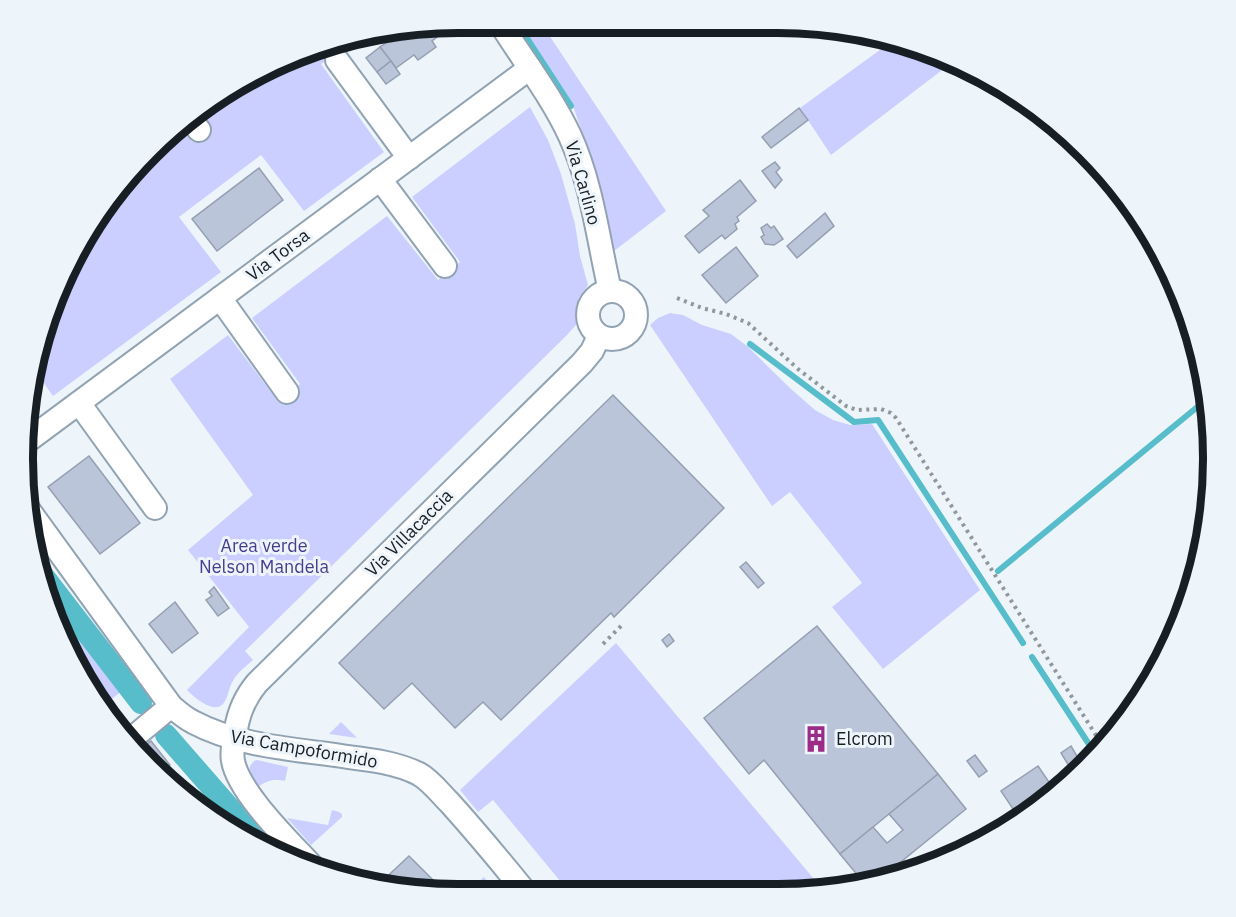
<svg xmlns="http://www.w3.org/2000/svg" width="1236" height="917" viewBox="0 0 1236 917" font-family="'IBM Plex Sans',sans-serif">
<rect width="100%" height="100%" fill="#edf5fb"/>
<g fill="#cbcfff">
<polygon points="519,23 541,23 666,211 614,251 595,170 573,106"/>
<polygon points="359,36 321,64 384,152 304,211 261,155 179,217 221,272 53,396 33,368 68,265 131,171 182,129 192,142 210,127 201,114 240,81 254,75 257,79 270,69 345,37"/>
<polygon points="895,39 950,64 831,155 800,108"/>
<path d="M530,107L548,140L561,174L575,224L580,256L588,285L579,298L576,308V325L566,336L245,651L253,660C246,666 237,673 233,681C229,687 229,693 226,699C218,718 196,699 187,690L249,627L188,550L253,495L170,379L228,335L278,401L300,384L252,318L387,216L438,280L460,262L412,197Z"/>
<polygon points="670,313 683,315 702,325 731,334 747,346 791,389 815,410 833,420 850,425 872,424 980,590 883,669 832,607 862,583 790,492 772,506 650,325 658,318"/>
<polygon points="42,580 123,690 103,706 46,599"/>
<polygon points="616,643 824,891 570,893 493,800 478,812 460,790"/>
<polygon points="341,722 357,738 329,734"/>
<path d="M257,760L288,767L285,781C274,779 269,780 259,786L249,773L250,766L254,761Z"/>
<polygon points="332,810 339,812 342,814 342,817 311,845 287,818 328,825"/>
<polygon points="484,877 497,893 465,893"/>
</g>
<g fill="none" stroke-linecap="round" stroke-linejoin="round">
<g stroke="#57bdcb" stroke-width="6">
<polyline points="517,23 571,106"/>
<polyline points="750,344 854,422 878,420 1023,643"/>
<polyline points="998,571 1207,399"/>
<polyline points="1032,657 1096,755"/>
</g>
<g stroke="#57bdcb" stroke-width="22">
<polyline points="41,573 141,703"/>
<polyline points="166,735 262,845"/>
</g>
</g>
<g fill="#bbc5d9" stroke="#949fb2" stroke-width="1.5">
<polygon points="443,25 441,26 445,31 432,41 436,47 418,60 414,55 396,68 380,47 405,30"/>
<polygon points="380,47 391,61 377,72 366,58"/>
<polygon points="391,61 400,74 386,84 377,72"/>
<polygon points="799,108 808,120 771,148 762,137"/>
<polygon points="775,162 780,168 776,172 782,180 775,188 762,171"/>
<polygon points="259,168 283,200 217,251 192,219"/>
<polygon points="740,180 756,201 737,217 739,221 735,224 737,229 725,239 722,235 699,253 685,236 709,216 703,210"/>
<polygon points="825,213 834,226 797,258 787,246"/>
<polygon points="767,224 771,228 774,226 783,239 774,245 765,244 761,237 764,235 761,228"/>
<polygon points="736,247 758,276 726,303 702,275"/>
<polygon points="613,395 724,508 614,617 611,613 501,720 483,702 455,728 412,683 384,709 339,663"/>
<polygon points="89,456 140,523 100,554 48,487"/>
<polygon points="746,562 764,583 758,588 740,567"/>
<polygon points="214,587 229,608 218,616 206,600 212,596 209,592"/>
<polygon points="175,602 198,633 172,653 149,624"/>
<polygon points="817,626 938,774 840,854 764,760 749,774 704,718"/>
<polygon points="669,634 674,641 667,647 662,640"/>
<polygon points="151,741 170,765 160,775 138,751"/>
<polygon points="1071,746 1081,763 1072,771 1061,753"/>
<polygon points="975,755 987,771 979,777 967,761"/>
<polygon points="1088,758 1090,761 1077,773 1074,769"/>
<polygon points="1038,766 1053,788 1036,800 1041,806 1019,818 1001,791"/>
<polygon points="938,774 966,809 881,878 864,883 840,854 873,827 887,843 903,830 889,814"/>
<polygon points="409,856 439,886 431,894 378,885"/>
</g>
<g fill="none" stroke-linecap="round" stroke-linejoin="round">
<defs>
<g id="street">
<path d="M500,23C523,60 551,95 570,136C592,184 598,239 610,291"/>
<polyline points="337,60 409,158"/>
<polyline points="192,121 199,130"/>
<polyline points="380,179 445,266"/>
<circle cx="612" cy="315" r="24"/>
<polyline points="220,298 287,392"/>
<polyline points="79,403 155,508"/>
<polyline points="26,442 530,68"/>
<path d="M28,509L171,706C178,712 185,718 193,722C240,747 296,749 348,757C372,760 397,763 419,774C430,780 440,793 449,802C476,832 501,862 526,893"/>
<polyline points="129,741 171,706"/>
<path d="M311,865C289,841 239,793 233,761C231,751 234,739 236,729C239,711 246,696 257,683L582,363L592,351L599,336"/>
</g>
</defs>
<use href="#street" stroke="#91a3b2" stroke-width="26"/>
<g stroke="#90989d" stroke-width="4" stroke-dasharray="3 4.5" stroke-linecap="butt">
<polyline points="677,298 702,308 726,314 748,323 798,369 846,406 857,410 881,409 891,413 896,418 1104,748"/>
<path d="M62,630C68,638 73,647 79,654C89,668 96,675 99,693L97,695"/>
<polyline points="603,644 624,623"/>
</g>
<use href="#street" stroke="#fff" stroke-width="22"/>
</g>
<defs>
<symbol id="building-bare" viewBox="-9 -9 18 18"><path d="M-4-6H4V6H1V3H-1V6H-4ZM-2.5-4.3h1.7v1.8h-1.7ZM.8-4.3h1.7v1.8H.8ZM-2.5-1h1.7V.8h-1.7ZM.8-1h1.7V.8H.8Z" fill="#9c2a87" stroke="#edf5fb" stroke-width="2.5" paint-order="stroke"/></symbol>
</defs>
<g fill-rule="evenodd">
<use href="#building-bare" x="797" y="720" width="38" height="38"/>
</g>
<g text-anchor="middle" stroke-width="6" stroke-linejoin="round" paint-order="stroke">
<g font-size="18" fill="#181f24" stroke="#edf5fb">
<text transform="translate(583 183) rotate(74)" y="6">Via Carlino</text>
<text transform="translate(278 255) rotate(-37)" y="6">Via Torsa</text>
<text transform="translate(409 533) rotate(-45)" y="6">Via Villacaccia</text>
<text transform="translate(304 749) rotate(10)" y="6">Via Campoformido</text>
</g>
<g font-size="18" fill="#423f8d" stroke="#edf5fb">
<text x="264" y="552">Area verde<tspan x="264" dy="21">Nelson Mandela</tspan></text>
</g>
<g font-size="18" fill="#181f24" stroke="#edf5fb" text-anchor="start">
<text x="836" y="745">Elcrom</text>
</g>
</g>
<path d="M0 0H1236V917H0ZM458 33H778A425 425 0 0 1 1203 458V459A425 425 0 0 1 778 884H458A425 425 0 0 1 33 459V458A425 425 0 0 1 458 33Z" fill="#edf5fb" fill-rule="evenodd"/>
<path fill="none" stroke="#181f24" stroke-width="8" d="M458 33H778A425 425 0 0 1 1203 458V459A425 425 0 0 1 778 884H458A425 425 0 0 1 33 459V458A425 425 0 0 1 458 33Z"/>
</svg>
